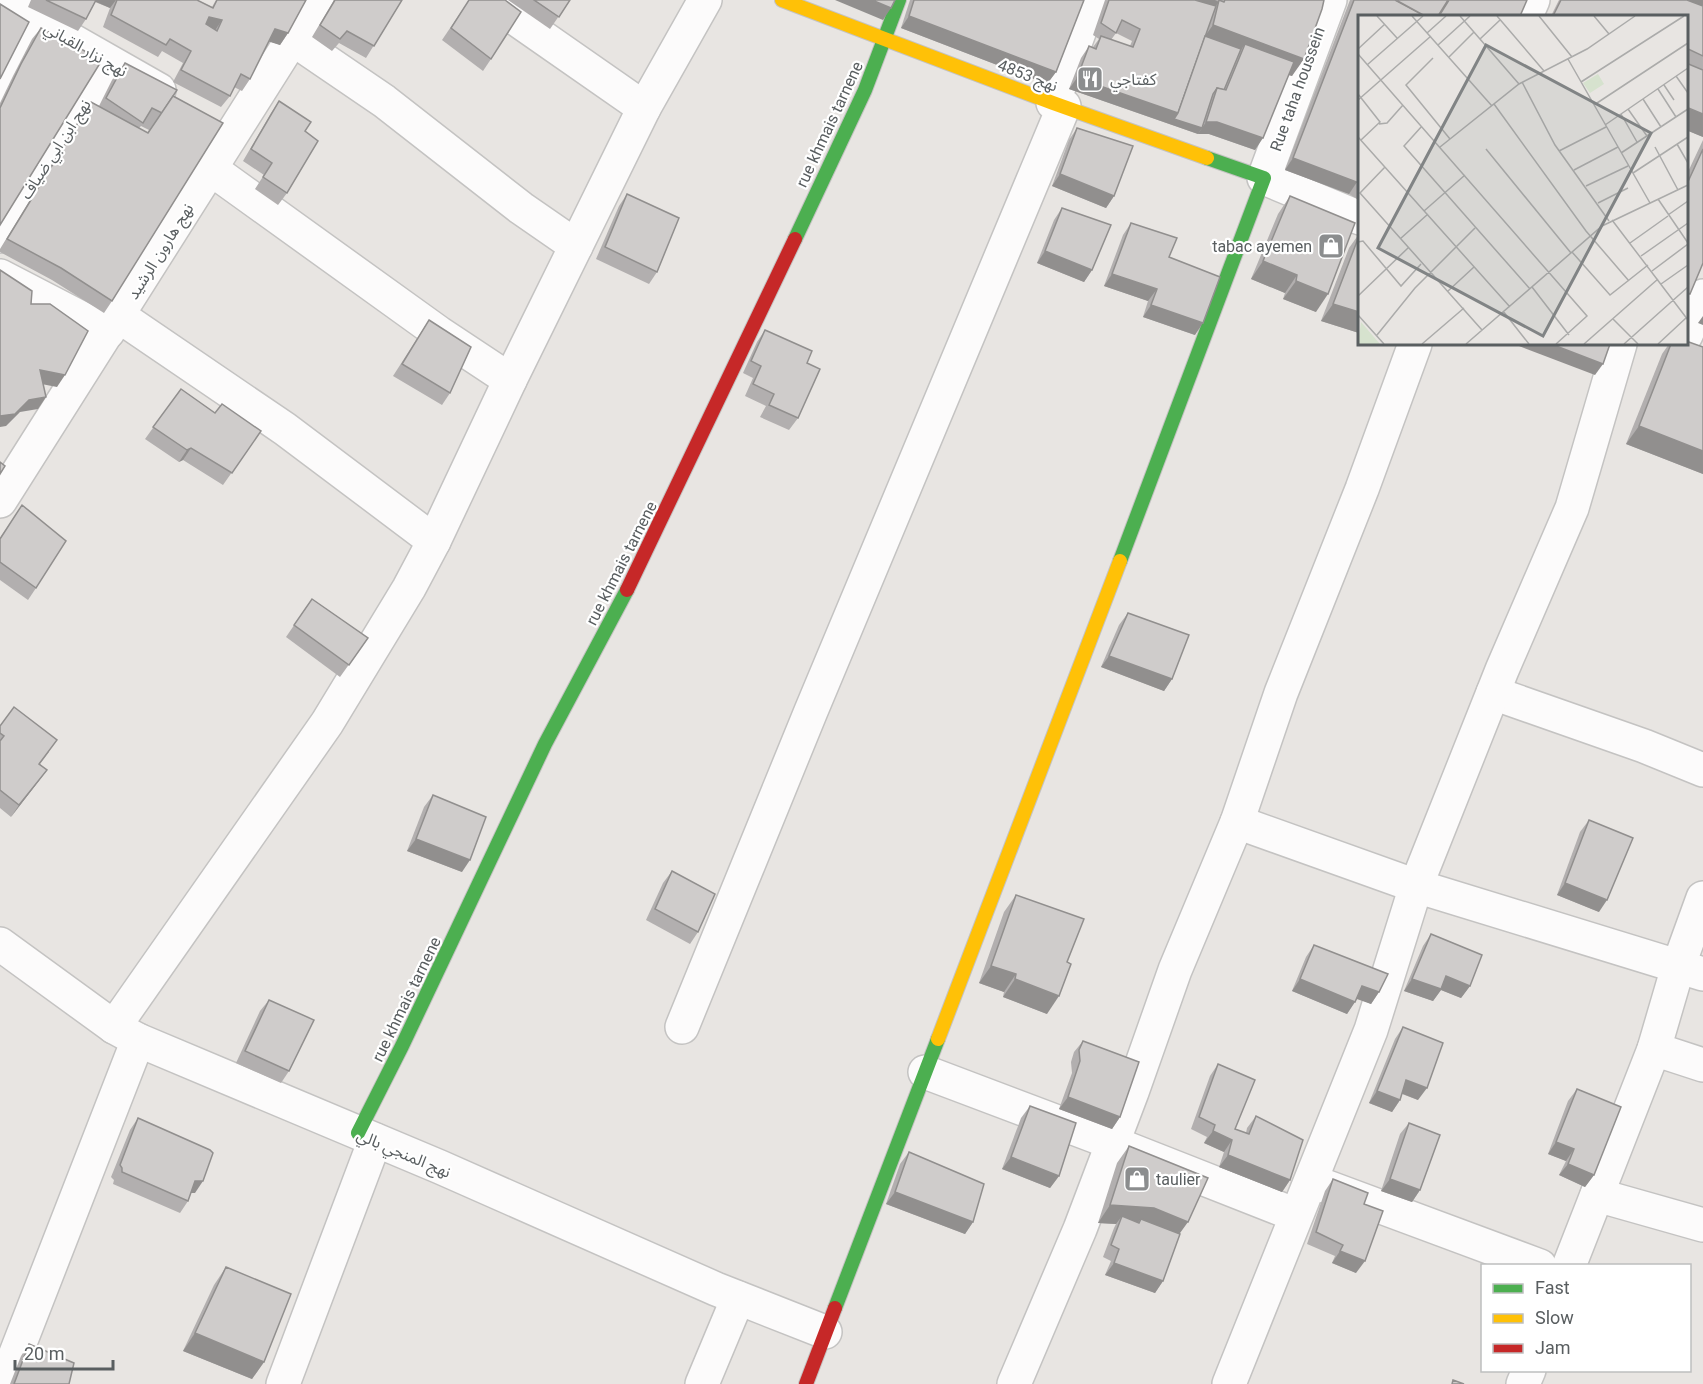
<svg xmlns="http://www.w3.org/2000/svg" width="1703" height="1384" viewBox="0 0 1703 1384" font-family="Roboto,'Noto Sans Arabic',sans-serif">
<rect width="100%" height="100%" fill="#e8e5e2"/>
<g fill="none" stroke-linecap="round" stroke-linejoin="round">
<defs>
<g id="street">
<polyline points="1,0 159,90"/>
<polyline points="489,0 644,108"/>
<polyline points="1330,0 1264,178 1360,218"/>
<polyline points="1526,16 1533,0"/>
<polyline points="293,39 384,101 521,208 576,246"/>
<polyline points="0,90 37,21"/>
<polyline points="1053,103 1091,0"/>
<polyline points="211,169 439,333 510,380"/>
<polyline points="0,236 110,63"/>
<polyline points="0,276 108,332"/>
<polyline points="119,316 285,429 434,541"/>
<polyline points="1686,335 1703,296"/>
<polyline points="0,501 317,0"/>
<polyline points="1493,693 1644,746 1703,770"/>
<polyline points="1237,822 1416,886 1703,974"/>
<polyline points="0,944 114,1027 138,1040 440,1167 716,1289 825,1332"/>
<polyline points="114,1027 327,723 409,588 434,541 510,380 644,108 705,0"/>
<polyline points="682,1027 811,711 1064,106"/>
<polyline points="1654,1049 1703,1065"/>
<polyline points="925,1072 1113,1143 1296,1215"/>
<polyline points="1322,1185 1540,1266"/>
<polyline points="1597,1195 1703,1225"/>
<polyline points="1569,1266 1654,1049 1678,967 1703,898"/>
<polyline points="4,1384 138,1040"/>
<polyline points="283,1384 375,1140"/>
<polyline points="702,1384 738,1298"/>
<polyline points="1014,1384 1080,1229 1132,1092 1175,970 1237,822 1281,693 1362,489 1415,344"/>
<polyline points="1229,1384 1371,1030 1416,886 1502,670 1572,508 1620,344"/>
<polyline points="1523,1384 1529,1370"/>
</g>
<g id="fast">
<polyline points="795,239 865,90 899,0"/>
<polyline points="1120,561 1264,178 1207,158"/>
<polyline points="358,1133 402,1046 545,744 627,590"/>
<polyline points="835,1308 938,1039"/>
</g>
<g id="slow">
<polyline points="782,0 1053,103 1207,158"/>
<polyline points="938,1039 1120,561"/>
</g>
<g id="jam">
<polyline points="627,590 795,239"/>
<polyline points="806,1384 835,1308"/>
</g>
</defs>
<use href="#street" stroke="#c4c3c2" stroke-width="36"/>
<use href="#fast" stroke="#c4c3c2" stroke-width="16"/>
<use href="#slow" stroke="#c4c3c2" stroke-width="16"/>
<use href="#jam" stroke="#c4c3c2" stroke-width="16"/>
<use href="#street" stroke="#fcfbfb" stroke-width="33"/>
<use href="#fast" stroke="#4caf50" stroke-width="14"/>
<use href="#slow" stroke="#ffc107" stroke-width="14"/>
<use href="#jam" stroke="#c62828" stroke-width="14"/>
</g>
<g fill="#b2afaf" fill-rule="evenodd">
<polygon points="31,0 197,0 212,7 216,0 306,0 288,33 280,45 269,41 250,79 242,91 234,87 230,96 221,107 173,82 183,63 162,51 158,57 103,27 110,8 95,2 86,19 78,31 28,7"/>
<polygon points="334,0 402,0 366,58 339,43 332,51 312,37"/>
<polygon points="469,0 505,0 491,59 483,71 442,40"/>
<polygon points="508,0 570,0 550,29"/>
<polygon points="910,0 1084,0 1056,72 1047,84 901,28"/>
<path d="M1105,0H1324L1292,76L1288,75L1255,150L1209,134H1198L1069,89L1081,58L1089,46L1093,47L1099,39L1093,35ZM1116,33L1132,41L1130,46L1111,40Z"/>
<polygon points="1350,0 1527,0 1359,16 1359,200 1349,194 1285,170"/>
<polygon points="1559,0 1703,0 1703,137 1686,130 1686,16 1551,16"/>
<polygon points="41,28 0,225 0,103 13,76 32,39"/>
<path d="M125,63L173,96L112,301L104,313L52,280L0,252V249L83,113L91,102L99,106L112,80ZM141,126L149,130L147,133L139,128Z"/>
<polygon points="279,101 305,131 287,193 278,205 255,189 264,175 243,161 271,113"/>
<polygon points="1077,128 1114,196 1106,208 1052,186 1069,140"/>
<polygon points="1703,140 1703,263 1690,294 1686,299 1686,176"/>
<polygon points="627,194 657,272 649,284 596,259 619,206"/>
<polygon points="1290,196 1316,312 1283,299 1285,293 1251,279 1278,214"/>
<polygon points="1062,208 1092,270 1084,282 1037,263 1054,220"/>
<polygon points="1131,223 1169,257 1195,335 1143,317 1148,301 1104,286 1123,235"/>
<polygon points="1359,234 1359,333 1321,321 1349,248"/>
<polygon points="429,320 450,393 442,405 393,376"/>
<polygon points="765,330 807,363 798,418 789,430 760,417 766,406 745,396 753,378 743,373 757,342"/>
<polygon points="1669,344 1686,344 1703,347 1703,474 1626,444 1662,354"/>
<polygon points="181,389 215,413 261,431 223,485 183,460 179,462 145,439"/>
<polygon points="22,505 36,588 28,600 0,580 0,538"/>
<polygon points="312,599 368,638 340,677 286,637"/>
<polygon points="1128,613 1172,679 1164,691 1101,667 1119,625"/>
<polygon points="0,726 49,752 40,764 47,770 11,817 0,808"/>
<polygon points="433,795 462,872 407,851 424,807"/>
<polygon points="1589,820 1599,912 1557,895 1580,832"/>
<polygon points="672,871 698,932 690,944 646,920 663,883"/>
<polygon points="1016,895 1047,1014 1003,997 1004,992 979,983 1004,912"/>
<polygon points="1431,934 1470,986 1461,998 1441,990 1433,1001 1404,991 1423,946"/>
<polygon points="1314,945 1379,992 1371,1004 1357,998 1347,1014 1292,991 1306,957"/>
<polygon points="269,1000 289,1071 281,1083 236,1063 260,1011"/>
<polygon points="1403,1027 1418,1100 1402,1094 1400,1100 1392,1112 1369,1103 1395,1039"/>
<polygon points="1083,1041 1120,1117 1112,1129 1059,1109 1072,1073 1071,1062 1074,1052"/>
<polygon points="1218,1064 1235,1129 1246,1133 1247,1128 1256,1116 1290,1180 1282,1192 1219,1167 1224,1152 1204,1143 1207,1137 1191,1129 1210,1076"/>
<polygon points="1577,1089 1594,1175 1585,1187 1559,1175 1566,1161 1548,1154 1568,1101"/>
<polygon points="1030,1106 1059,1176 1050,1188 1002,1169 1021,1118"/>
<polygon points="138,1118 195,1193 191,1193 188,1201 180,1213 113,1184 114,1180 111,1177 130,1130"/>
<polygon points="1409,1123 1420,1190 1412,1202 1381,1191 1400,1134"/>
<polygon points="1129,1146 1179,1234 1163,1281 1155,1293 1105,1275 1111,1261 1103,1257 1114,1228 1116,1224 1098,1223 1117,1163"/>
<polygon points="909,1152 973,1222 965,1234 886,1204 900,1164"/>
<polygon points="1333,1179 1364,1204 1356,1273 1332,1263 1335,1256 1307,1244 1325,1191"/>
<polygon points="226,1267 264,1362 252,1379 183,1351 214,1285"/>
<polygon points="29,1344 69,1384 10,1384 21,1356"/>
</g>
<g fill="#918f8e">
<polygon points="95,0 116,0 110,8 94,1"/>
<polygon points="835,0 872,0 891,8 883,20"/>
<polygon points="1178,0 1215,0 1219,2 1210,13"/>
<polygon points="1680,0 1703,0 1703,8"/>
<polygon points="909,16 1056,72 1047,84 901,28"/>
<polygon points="209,17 222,20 214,32 201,29"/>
<polygon points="1213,25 1304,59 1292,76 1240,57 1245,44 1237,56 1205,36"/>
<polygon points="275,29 288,33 280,45 267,41"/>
<polygon points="1077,78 1178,113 1202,128 1198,134 1069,89"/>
<polygon points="1686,107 1703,114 1703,137 1686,130"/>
<polygon points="1206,122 1217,122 1263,138 1255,150 1209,134 1198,134"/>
<polygon points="1293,158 1357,182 1349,194 1285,170"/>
<polygon points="1060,174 1114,196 1106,208 1052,186"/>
<polygon points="1045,251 1092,270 1084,282 1037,263"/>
<polygon points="1263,261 1297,275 1285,293 1251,279"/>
<polygon points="1112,274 1157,289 1148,301 1104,286"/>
<polygon points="1296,281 1328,294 1316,312 1283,299"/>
<polygon points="1333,304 1359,312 1359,333 1321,321"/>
<polygon points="1151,305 1203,323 1195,335 1143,317"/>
<polygon points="1703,316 1703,325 1698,323"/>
<polygon points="1520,344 1551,344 1603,364 1595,375 1519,346"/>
<polygon points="40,370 65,375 57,387 31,382"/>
<polygon points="46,397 38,409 20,412 6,426 0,427 0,416 29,400"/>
<polygon points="1639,426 1703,451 1703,474 1626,444"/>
<polygon points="191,448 183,460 179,462 187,450"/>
<polygon points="1109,656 1172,679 1164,691 1101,667"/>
<polygon points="47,770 38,782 11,817 19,805"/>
<polygon points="416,839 470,860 462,872 407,851"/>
<polygon points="1565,883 1607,900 1599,912 1557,895"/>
<polygon points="991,966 1016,974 1004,992 979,983"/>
<polygon points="1446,976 1470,986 1461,998 1441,990 1433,1001 1404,991 1412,979"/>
<polygon points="1015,979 1059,996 1047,1014 1003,997"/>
<polygon points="1300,979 1355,1002 1347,1014 1292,991"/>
<polygon points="1362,986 1379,992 1371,1004 1354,998"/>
<polygon points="1406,1080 1427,1088 1418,1100 1398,1092"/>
<polygon points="1377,1091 1400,1100 1392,1112 1369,1103"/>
<polygon points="1068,1097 1120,1117 1112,1129 1059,1109"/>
<polygon points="1213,1131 1232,1140 1224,1152 1204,1143"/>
<polygon points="1556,1142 1574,1149 1566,1161 1548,1154"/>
<polygon points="1228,1155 1290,1180 1282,1192 1219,1167"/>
<polygon points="1011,1157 1059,1176 1050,1188 1002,1169"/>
<polygon points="1568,1164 1594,1175 1585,1187 1559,1175"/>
<polygon points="1390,1179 1420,1190 1412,1202 1381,1191"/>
<polygon points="195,1181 203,1181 195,1193 186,1193"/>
<polygon points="895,1192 973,1222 965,1234 886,1204"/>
<polygon points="1110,1205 1154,1208 1188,1222 1175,1240 1141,1219 1136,1225 1122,1216 1116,1224 1098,1223"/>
<polygon points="1340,1251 1365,1261 1356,1273 1332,1263"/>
<polygon points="1114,1263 1163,1281 1155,1293 1105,1275"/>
<polygon points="195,1333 264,1362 252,1379 183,1351"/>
</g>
<g fill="#cfcccb" stroke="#918f8e" stroke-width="1.5" fill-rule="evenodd">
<polygon points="46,0 96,0 86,19"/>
<path d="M117,0H197L213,8L217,0H306L288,33L275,29L250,79L241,74L230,96L181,70L191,51L170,39L166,45L111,15ZM209,17L222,20L217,31L206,24Z"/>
<polygon points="335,0 402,0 374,46 347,31 340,39 320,25"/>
<polygon points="469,0 505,0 521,12 491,59 451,28"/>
<polygon points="534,0 570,0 559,17"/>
<polygon points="872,0 895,0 891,8"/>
<polygon points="914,0 1084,0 1056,72 909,16"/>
<polygon points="1109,0 1195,0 1216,6 1178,113 1077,78 1089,46 1096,49 1101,36 1133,47 1140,29 1122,20 1116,33 1101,23"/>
<polygon points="1219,0 1224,2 1225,0 1324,0 1322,9 1304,59 1213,25"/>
<polygon points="1354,0 1395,0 1425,16 1359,16 1359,183 1293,158"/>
<polygon points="1396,0 1448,0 1438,16 1425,16"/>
<polygon points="1449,0 1527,0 1520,16 1439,16"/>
<polygon points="1561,0 1687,0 1703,6 1703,56 1686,48 1686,16 1553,16"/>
<polygon points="0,4 29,22 0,79"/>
<polygon points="41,28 102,60 0,225 0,108 21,64"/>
<polygon points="1205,36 1241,49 1224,90 1217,88 1213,94 1202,128 1174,119 1178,113"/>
<polygon points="1245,44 1294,62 1263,138 1217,122 1206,122 1217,88 1226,90"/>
<polygon points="125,63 177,90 162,113 152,108 143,123 106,98"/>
<polygon points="1686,63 1703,70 1703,114 1686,107"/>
<polygon points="173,96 223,123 112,301 61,268 7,239 91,102 148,133"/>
<polygon points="279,101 311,122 305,131 318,141 287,193 263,177 272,163 251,149"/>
<polygon points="1077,128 1133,146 1114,196 1060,174"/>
<polygon points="1703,149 1703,263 1690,294 1686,292 1686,186"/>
<polygon points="627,194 679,218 657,272 605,247"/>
<polygon points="1290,196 1355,223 1328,294 1296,281 1297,275 1263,261"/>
<polygon points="1062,208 1111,225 1092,270 1045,251"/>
<polygon points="1131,223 1177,238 1169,257 1220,277 1203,323 1151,305 1157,289 1112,274"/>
<polygon points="1359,236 1359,312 1333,304"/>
<polygon points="0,270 32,291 31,304 50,304 88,331 65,375 40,370 46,397 29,400 15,414 0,416"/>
<polygon points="429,320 471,347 450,393 402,364"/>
<polygon points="765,330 812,351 807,363 820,369 798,418 769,405 774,394 753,384 761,366 751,361"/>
<polygon points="1686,341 1703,347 1703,451 1639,426 1671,344 1686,344"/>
<polygon points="1551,344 1610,344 1603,364"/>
<polygon points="181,389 215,413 222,404 261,431 232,473 191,448 187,450 153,427"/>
<polygon points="0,462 5,466 0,474"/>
<polygon points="22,505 66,541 36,588 0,562 0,539"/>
<polygon points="312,599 368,638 349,665 294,625"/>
<polygon points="1128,613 1189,635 1172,679 1109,656"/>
<polygon points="14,707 57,740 39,764 47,770 19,805 0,790 0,741 4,736 0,733 0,726"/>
<polygon points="433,795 486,817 470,860 416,839"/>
<polygon points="1589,820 1633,838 1607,900 1565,883"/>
<polygon points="672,871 715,894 698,932 655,909"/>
<polygon points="1016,895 1084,919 1067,962 1071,964 1059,996 1015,979 1016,974 991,966"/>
<polygon points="1431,934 1482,955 1470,986 1446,976 1441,989 1412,979"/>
<polygon points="1314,945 1388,974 1379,992 1362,986 1355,1002 1300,979"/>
<polygon points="269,1000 314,1020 289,1071 245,1051"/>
<polygon points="1403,1027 1443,1043 1427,1088 1406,1080 1400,1100 1377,1091"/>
<polygon points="1083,1041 1139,1062 1120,1117 1068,1097 1080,1061 1079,1050"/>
<polygon points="1218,1064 1255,1080 1235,1129 1249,1134 1256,1116 1303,1140 1290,1180 1228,1155 1232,1140 1213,1131 1215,1125 1199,1117"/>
<polygon points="1577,1089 1621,1107 1594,1175 1568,1164 1574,1149 1556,1142"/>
<polygon points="1030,1106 1076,1123 1059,1176 1011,1157"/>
<polygon points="138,1118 210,1150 213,1153 203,1181 195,1181 188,1201 122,1172 122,1168 120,1165"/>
<polygon points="1409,1123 1440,1135 1420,1190 1390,1179"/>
<polygon points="1129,1146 1208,1178 1188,1222 1154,1208 1110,1205"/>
<polygon points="909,1152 984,1184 973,1222 895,1192"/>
<polygon points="1333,1179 1368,1193 1364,1204 1383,1211 1365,1261 1340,1251 1343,1245 1316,1232"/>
<polygon points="1122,1216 1139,1223 1141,1219 1180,1234 1163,1281 1114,1263 1119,1249 1111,1245"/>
<polygon points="226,1267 291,1294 264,1362 195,1333"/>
<polygon points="29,1344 74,1363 69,1384 14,1384"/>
<polygon points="1453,1380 1464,1384 1452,1384"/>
</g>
<defs>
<symbol id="restaurant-square" viewBox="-11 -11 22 22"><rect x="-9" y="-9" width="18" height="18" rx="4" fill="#8b8d8e" stroke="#fff"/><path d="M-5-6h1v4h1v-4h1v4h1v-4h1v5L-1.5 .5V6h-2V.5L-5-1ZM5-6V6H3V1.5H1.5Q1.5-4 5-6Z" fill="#fff"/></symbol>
<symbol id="shop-square" viewBox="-11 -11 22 22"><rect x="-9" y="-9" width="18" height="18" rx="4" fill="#8b8d8e" stroke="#fff"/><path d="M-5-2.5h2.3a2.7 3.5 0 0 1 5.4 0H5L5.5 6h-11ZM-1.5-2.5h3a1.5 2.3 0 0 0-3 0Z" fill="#fff"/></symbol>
</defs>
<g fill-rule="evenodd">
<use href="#restaurant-square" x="1075" y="64" width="30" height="30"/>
<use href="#shop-square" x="1316" y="231" width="30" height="30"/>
<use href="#shop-square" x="1122" y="1164" width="30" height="30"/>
</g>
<g text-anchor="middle" stroke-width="4.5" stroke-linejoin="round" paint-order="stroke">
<g font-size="16" fill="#595e60" stroke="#fff">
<text transform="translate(86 49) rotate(30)" y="6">نهج نزار القباني</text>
<text transform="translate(1028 75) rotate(21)" y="6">نهج 4853</text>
<text transform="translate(1297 89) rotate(-70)" y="6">Rue taha houssein</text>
<text transform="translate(829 124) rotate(-65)" y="6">rue khmais tarnene</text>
<text transform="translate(55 149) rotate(-57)" y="6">نهج ابن ابي ضياف</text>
<text transform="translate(160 251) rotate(-58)" y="6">نهج هارون الرشيد</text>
<text transform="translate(621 563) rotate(-63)" y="6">rue khmais tarnene</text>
<text transform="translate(406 999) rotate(-64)" y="6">rue khmais tarnene</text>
<text transform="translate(404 1153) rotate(23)" y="6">نهج المنجي بالي</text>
</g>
<g font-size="16" fill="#595e60" stroke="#fff" text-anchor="start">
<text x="1110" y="85">كفتاجي</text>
<text x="1312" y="252" text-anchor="end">tabac ayemen</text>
<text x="1156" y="1185">taulier</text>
</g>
</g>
<g transform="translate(1358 15)">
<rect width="330" height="330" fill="#e8e5e2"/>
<path d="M240,59L246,69L232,78L225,68ZM3,307L22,329H0Z" fill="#d6e2ce"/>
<path fill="none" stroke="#ababaa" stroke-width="1.5" d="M19,1L39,23M54,1L134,91M102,1L161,69M139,1L186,56M181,1L214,42M236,1L251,19M69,18L88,1M122,24L142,5M80,30L112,1M0,34L27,9M0,39L229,301L198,329M91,42L116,17M75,43L48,70L92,124M210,44L292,188M9,50L65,1M318,61L330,78M164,67L197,130L251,206M223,67L326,1M306,70L316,85M300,74L318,102M0,79L22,107L3,125M285,84L303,112M0,85L73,21M136,89L228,216L271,266M236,90L330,28M270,94L289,121M263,99L279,127M21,109L29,108L45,90M247,110L330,53M64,111L46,131L172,274M0,122L152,292M319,129L330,148M82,132L161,69L229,34L277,1M297,132L320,175M128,134L213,238M201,136L248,112M263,138L330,94M27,152L2,178L124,315M216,155L260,132M275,158L330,122M228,171L270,151M300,184L330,228M240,188L270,173M66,196L107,160M310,200L330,186M254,205L330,305M42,224L70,199M0,227L5,226L43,271L63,249M272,228L310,201M214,237L252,280L290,250M283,241L330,208M294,256L330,229M303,269L330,250M174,272L211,320M90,276L116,252M0,281L50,233M145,296L171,329M0,300L26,329M255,304L280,329M19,320L57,273L117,213M64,329L106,293M108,329L244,211L330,170M226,329L300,264M266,329L330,272M300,329L328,303"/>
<path fill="#818485" fill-opacity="0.15" stroke="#818485" stroke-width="3" d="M128,30L293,118L185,321L20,233Z"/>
<rect width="330" height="330" fill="none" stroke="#595e60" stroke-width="3"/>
</g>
<rect x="1481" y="1264" width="210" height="108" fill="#ffffff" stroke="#bdbfbf" stroke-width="1.5"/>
<rect x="1493" y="1284" width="30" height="9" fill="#4caf50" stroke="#bdbfbf" stroke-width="1.5"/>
<text x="1535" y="1294" font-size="18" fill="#595e60">Fast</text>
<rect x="1493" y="1314" width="30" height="9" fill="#ffc107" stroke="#bdbfbf" stroke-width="1.5"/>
<text x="1535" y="1324" font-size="18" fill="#595e60">Slow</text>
<rect x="1493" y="1344" width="30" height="9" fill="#c62828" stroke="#bdbfbf" stroke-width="1.5"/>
<text x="1535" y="1354" font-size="18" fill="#595e60">Jam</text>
<path d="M15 1360v9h98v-9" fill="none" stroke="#595e60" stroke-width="3"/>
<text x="24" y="1360" font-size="18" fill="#595e60" stroke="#ffffff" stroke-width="4.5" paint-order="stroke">20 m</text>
</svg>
